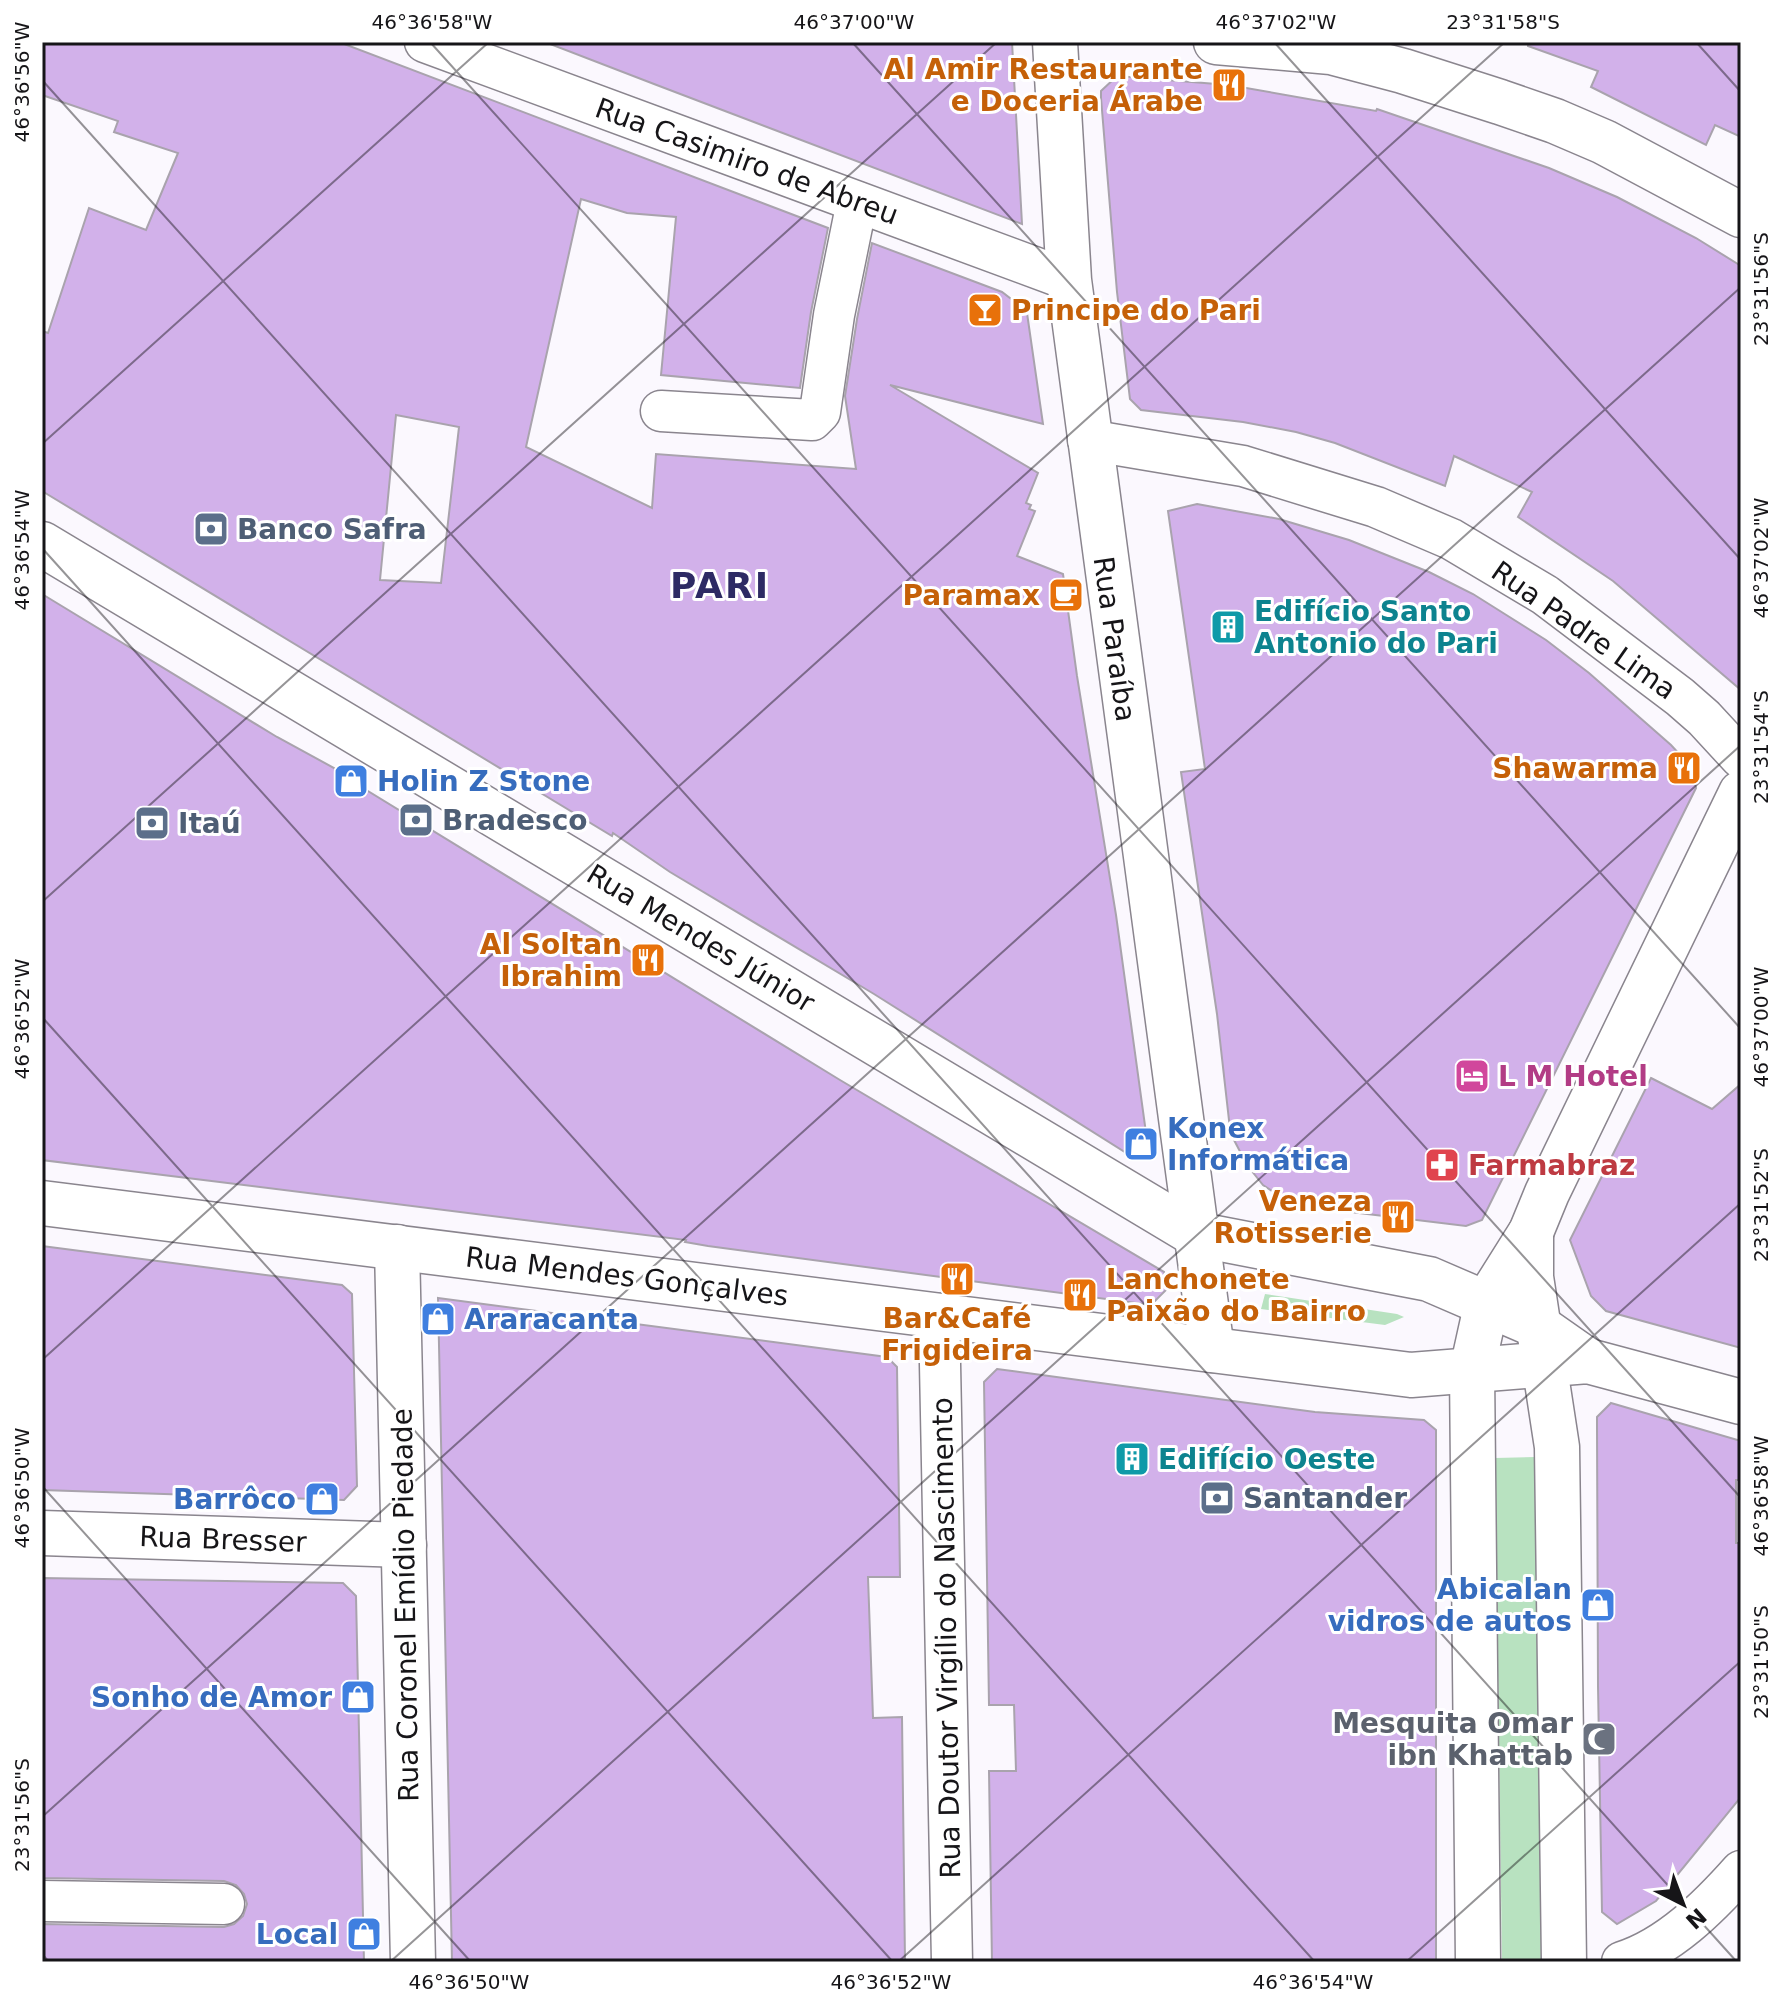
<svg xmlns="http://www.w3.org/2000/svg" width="1783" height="2004" viewBox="0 0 1783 2004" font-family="'DejaVu Sans',sans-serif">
<rect width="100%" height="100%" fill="#fbf8fe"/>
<g fill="#b8e2c0">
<polygon points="1265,1294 1397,1314 1404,1317 1385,1325 1261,1309"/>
<polygon points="1536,1457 1543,1962 1502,1962 1495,1458"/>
</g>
<g fill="#d2b1ea" stroke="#a9a3ad" stroke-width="2" fill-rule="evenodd">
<path d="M42,42H339L828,228L811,312L800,388L661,375L676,217L627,213L581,199L526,447L652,508L656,454L856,469L845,396L857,319L872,243L1002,292L1023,308L1027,313L1043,424L890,385L1038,473L1026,503L1031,505L1029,509L1035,511L1017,556L1063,574L1077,676L1116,915L1147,1140L1128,1154L874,994L670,872L613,833L612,836L42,491V331L48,333L89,208L146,230L178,153L114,132L118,121L42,95ZM396,415L459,427L441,583L380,580Z"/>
<polygon points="551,42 1012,42 1022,224 654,84 550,44"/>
<polygon points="1528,42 1741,42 1741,137 1715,125 1706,145 1591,87 1598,71 1528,46"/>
<polygon points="1117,76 1229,85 1376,111 1377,109 1549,168 1617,197 1696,238 1741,266 1741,690 1613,581 1518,517 1532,492 1454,456 1445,486 1335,443 1296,432 1243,422 1141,410 1130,399 1117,292 1101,98 1101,91"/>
<polygon points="1197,504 1279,519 1349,540 1429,572 1473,594 1546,640 1589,673 1671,745 1693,769 1696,788 1482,1220 1466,1226 1293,1205 1263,1185 1247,1165 1233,1138 1230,1129 1217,1014 1181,772 1205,769 1168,511"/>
<polygon points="42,594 277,737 345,774 350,780 840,1080 1164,1272 1167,1289 1151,1305 708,1246 685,1242 686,1240 42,1160"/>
<polygon points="1651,1078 1712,1109 1741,1084 1741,1348 1606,1311 1591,1296 1570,1240"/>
<polygon points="42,1246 342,1285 352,1294 357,1486 344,1500 42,1490"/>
<polygon points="438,1298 887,1357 897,1367 900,1577 868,1577 873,1718 902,1717 905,1962 452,1962"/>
<polygon points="997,1369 1315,1412 1424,1420 1436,1430 1436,1962 992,1962 989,1771 1016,1771 1014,1705 989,1705 984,1382"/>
<polygon points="1611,1403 1741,1441 1741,1480 1736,1480 1736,1543 1741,1543 1741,1797 1656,1901 1617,1924 1602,1912 1598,1686 1597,1426 1597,1417"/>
<polygon points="42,1578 343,1583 356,1596 364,1962 42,1962 42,1924 224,1927 234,1924 243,1916 247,1904 244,1894 236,1885 224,1881 42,1878"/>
</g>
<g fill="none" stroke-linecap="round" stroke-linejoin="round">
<defs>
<g id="minor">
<polyline points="425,42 1069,280"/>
<polyline points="661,411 812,420 820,412 834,315 857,202"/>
<polyline points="1088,440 1243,466 1376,507 1451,539 1545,595 1680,697 1704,718 1741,758"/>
<polyline points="939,1314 952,1962"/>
<polyline points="42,1901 224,1904"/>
<path d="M1622,1962C1669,1947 1709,1907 1741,1871"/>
</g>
<g id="tertiary">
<polyline points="1216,42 1331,52 1403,71 1500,102 1555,121 1604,142 1741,215"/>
<polyline points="42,544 1195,1234 1429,1279 1538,1326 1588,1361"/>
<polyline points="42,1203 1411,1375 1588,1361 1741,1402"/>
<polyline points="397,1247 413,1962"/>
<polyline points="42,1533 404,1545"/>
</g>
<g id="secondary">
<polyline points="1055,42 1069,280 1212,1350"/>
<polyline points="1531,1232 1531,1277 1557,1447 1564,1962"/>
<polyline points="1478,1962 1472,1370 1487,1302 1531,1232 1547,1193 1741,793"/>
</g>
</defs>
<use href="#minor" stroke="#8a858e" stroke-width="43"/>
<use href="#tertiary" stroke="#8a858e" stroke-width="47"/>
<use href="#secondary" stroke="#8a858e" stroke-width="47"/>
<use href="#minor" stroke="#fff" stroke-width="40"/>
<use href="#tertiary" stroke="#fff" stroke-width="44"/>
<use href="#secondary" stroke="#fff" stroke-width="44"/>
</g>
<path fill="none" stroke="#161518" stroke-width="2" stroke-opacity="0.45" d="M430,42L1741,1498M852,42L1741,1029M1274,42L1741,560M1696,42L1741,92M42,80L1737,1962M42,444L489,42M42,548L1315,1962M42,902L997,42M42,1017L893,1962M42,1360L1505,42M42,1486L471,1962M42,1817L1741,287M42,1954L49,1962M390,1962L1741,745M898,1962L1741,1203M1406,1962L1741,1661"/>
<defs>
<symbol id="restaurant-square" viewBox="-11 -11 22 22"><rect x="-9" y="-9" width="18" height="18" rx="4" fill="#e8710a" stroke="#fff"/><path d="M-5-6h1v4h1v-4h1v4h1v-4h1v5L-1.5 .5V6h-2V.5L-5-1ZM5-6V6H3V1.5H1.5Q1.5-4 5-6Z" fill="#fff"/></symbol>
<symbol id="bar-square" viewBox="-11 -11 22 22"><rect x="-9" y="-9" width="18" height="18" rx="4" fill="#e8710a" stroke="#fff"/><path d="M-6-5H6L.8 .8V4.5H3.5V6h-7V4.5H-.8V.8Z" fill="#fff"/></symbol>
<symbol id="bank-square" viewBox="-11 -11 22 22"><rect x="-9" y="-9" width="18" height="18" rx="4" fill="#5c6f8a" stroke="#fff"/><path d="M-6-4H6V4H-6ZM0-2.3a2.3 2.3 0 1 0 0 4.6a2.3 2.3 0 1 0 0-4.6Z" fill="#fff"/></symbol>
<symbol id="cafe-square" viewBox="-11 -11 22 22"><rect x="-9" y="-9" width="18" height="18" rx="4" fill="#e8710a" stroke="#fff"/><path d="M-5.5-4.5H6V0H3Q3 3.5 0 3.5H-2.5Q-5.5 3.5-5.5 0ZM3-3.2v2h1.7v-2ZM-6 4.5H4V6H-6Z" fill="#fff"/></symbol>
<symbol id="building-square" viewBox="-11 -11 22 22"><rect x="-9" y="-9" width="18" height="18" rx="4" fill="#0f9aa8" stroke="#fff"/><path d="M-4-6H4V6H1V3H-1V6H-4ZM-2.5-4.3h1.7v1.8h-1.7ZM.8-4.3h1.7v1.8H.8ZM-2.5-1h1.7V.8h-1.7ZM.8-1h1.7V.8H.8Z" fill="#fff"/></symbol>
<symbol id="shop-square" viewBox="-11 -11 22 22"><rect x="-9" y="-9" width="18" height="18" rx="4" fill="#3f7fe0" stroke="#fff"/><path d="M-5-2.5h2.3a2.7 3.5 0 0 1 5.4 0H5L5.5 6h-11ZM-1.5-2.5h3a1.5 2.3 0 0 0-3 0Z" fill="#fff"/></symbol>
<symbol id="hotel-square" viewBox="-11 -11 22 22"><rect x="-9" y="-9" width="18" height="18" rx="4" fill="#d1479c" stroke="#fff"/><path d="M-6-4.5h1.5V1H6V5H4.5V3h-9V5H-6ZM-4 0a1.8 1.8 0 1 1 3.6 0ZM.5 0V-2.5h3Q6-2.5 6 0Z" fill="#fff"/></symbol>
<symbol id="pharmacy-square" viewBox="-11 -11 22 22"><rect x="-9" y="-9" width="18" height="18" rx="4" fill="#e0444e" stroke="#fff"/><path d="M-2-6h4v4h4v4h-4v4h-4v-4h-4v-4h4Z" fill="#fff"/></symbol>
<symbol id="mosque-square" viewBox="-11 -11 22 22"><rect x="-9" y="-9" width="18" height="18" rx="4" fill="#6b7280" stroke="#fff"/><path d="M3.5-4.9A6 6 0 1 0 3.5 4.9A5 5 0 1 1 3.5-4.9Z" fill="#fff"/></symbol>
</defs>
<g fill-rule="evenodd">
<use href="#restaurant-square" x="1209" y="65" width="40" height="40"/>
<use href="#bar-square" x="965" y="290" width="40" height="40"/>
<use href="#bank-square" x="191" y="509" width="40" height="40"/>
<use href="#cafe-square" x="1046" y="575" width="40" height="40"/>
<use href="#building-square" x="1208" y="607" width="40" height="40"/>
<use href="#restaurant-square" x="1664" y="748" width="40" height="40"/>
<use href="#shop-square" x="331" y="761" width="40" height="40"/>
<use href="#bank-square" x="396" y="800" width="40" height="40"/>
<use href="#bank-square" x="132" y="803" width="40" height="40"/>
<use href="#restaurant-square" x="628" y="940" width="40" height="40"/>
<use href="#hotel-square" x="1452" y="1056" width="40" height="40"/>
<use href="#shop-square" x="1121" y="1124" width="40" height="40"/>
<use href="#pharmacy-square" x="1422" y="1145" width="40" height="40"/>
<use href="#restaurant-square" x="1378" y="1197" width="40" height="40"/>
<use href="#restaurant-square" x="937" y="1259" width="40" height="40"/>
<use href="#restaurant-square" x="1060" y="1275" width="40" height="40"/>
<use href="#shop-square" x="418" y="1299" width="40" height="40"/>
<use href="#building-square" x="1112" y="1439" width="40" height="40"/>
<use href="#bank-square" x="1197" y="1478" width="40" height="40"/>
<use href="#shop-square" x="302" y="1479" width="40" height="40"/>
<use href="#shop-square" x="1578" y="1585" width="40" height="40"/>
<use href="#shop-square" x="338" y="1677" width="40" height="40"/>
<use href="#mosque-square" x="1579" y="1719" width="40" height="40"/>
<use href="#shop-square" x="344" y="1914" width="40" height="40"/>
</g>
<g text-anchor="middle" stroke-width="6" stroke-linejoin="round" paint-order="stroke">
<g font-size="28" font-weight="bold" fill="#c56008" stroke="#fff" text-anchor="end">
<text x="1203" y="79">Al Amir Restaurante<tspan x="1203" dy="32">e Doceria Árabe</tspan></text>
<text x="1011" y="320" text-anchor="start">Principe do Pari</text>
<text x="1040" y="605">Paramax</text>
<text x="1658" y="778">Shawarma</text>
<text x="622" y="954">Al Soltan<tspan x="622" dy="32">Ibrahim</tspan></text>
<text x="1372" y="1211">Veneza<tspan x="1372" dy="32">Rotisserie</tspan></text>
<text x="1106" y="1289" text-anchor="start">Lanchonete<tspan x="1106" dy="32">Paixão do Bairro</tspan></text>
<text x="957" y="1328" text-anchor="middle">Bar&amp;Café<tspan x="957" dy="32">Frigideira</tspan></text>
</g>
<g font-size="28" fill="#161518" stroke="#fff">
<text transform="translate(747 161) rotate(20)" y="10">Rua Casimiro de Abreu</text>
<text transform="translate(1584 630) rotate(35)" y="10">Rua Padre Lima</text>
<text transform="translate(1115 639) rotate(82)" y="10">Rua Paraíba</text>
<text transform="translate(701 938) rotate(31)" y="10">Rua Mendes Júnior</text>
<text transform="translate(627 1276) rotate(7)" y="10">Rua Mendes Gonçalves</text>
<text transform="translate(223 1539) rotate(2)" y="10">Rua Bresser</text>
<text transform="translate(405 1605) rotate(-91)" y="10">Rua Coronel Emídio Piedade</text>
<text transform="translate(946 1638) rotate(-91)" y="10">Rua Doutor Virgílio do Nascimento</text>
</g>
<g font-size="28" font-weight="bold" fill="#4e5e75" stroke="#fff" text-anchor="start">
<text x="237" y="539">Banco Safra</text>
<text x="442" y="830">Bradesco</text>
<text x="178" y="833">Itaú</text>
<text x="1243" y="1508">Santander</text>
</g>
<g font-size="28" font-weight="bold" fill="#0d838f" stroke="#fff" text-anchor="start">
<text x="1254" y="621">Edifício Santo<tspan x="1254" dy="32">Antonio do Pari</tspan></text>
<text x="1158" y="1469">Edifício Oeste</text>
</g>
<g font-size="28" font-weight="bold" fill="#366cbe" stroke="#fff" text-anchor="end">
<text x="377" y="791" text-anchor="start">Holin Z Stone</text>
<text x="1167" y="1138" text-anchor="start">Konex<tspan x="1167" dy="32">Informática</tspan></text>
<text x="464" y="1329" text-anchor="start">Araracanta</text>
<text x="296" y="1509">Barrôco</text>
<text x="1572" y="1599">Abicalan<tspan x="1572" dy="32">vidros de autos</tspan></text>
<text x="332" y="1707">Sonho de Amor</text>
<text x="338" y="1944">Local</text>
</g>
<g font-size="28" font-weight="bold" fill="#b23c85" stroke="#fff" text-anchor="start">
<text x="1498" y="1086">L M Hotel</text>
</g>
<g font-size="28" font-weight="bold" fill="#be3a42" stroke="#fff" text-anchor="start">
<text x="1468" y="1175">Farmabraz</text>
</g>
<g font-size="28" font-weight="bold" fill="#5b616d" stroke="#fff" text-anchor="end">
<text x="1573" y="1733">Mesquita Omar<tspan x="1573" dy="32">ibn Khattab</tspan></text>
</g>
<g font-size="36" font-weight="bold" letter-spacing="2" fill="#2d2a64" stroke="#fff">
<text x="720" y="598">PARI</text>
</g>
</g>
<rect width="1783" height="2004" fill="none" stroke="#ffffff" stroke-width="88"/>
<g transform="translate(1683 1904) rotate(138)" stroke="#ffffff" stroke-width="6" paint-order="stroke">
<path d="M0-6L14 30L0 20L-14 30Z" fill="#161518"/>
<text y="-12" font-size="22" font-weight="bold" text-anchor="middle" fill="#161518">N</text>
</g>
<rect x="44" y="44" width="1695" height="1916" fill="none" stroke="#161518" stroke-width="3"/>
<g font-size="20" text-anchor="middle" fill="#161518">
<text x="432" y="29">46°36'58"W</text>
<text x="854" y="29">46°37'00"W</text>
<text x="1276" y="29">46°37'02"W</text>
<text x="1503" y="29">23°31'58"S</text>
<text transform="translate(22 82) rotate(-90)" y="7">46°36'56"W</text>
<text transform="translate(1761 289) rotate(-90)" y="7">23°31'56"S</text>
<text transform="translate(22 550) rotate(-90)" y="7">46°36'54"W</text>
<text transform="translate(1761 558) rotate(-90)" y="7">46°37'02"W</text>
<text transform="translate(1761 747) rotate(-90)" y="7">23°31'54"S</text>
<text transform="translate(22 1019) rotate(-90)" y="7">46°36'52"W</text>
<text transform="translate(1761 1027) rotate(-90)" y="7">46°37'00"W</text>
<text transform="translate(1761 1205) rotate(-90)" y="7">23°31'52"S</text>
<text transform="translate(22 1488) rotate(-90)" y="7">46°36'50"W</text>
<text transform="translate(1761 1496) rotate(-90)" y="7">46°36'58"W</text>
<text transform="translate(1761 1662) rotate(-90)" y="7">23°31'50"S</text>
<text transform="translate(22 1815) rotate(-90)" y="7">23°31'56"S</text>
<text x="469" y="1989">46°36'50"W</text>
<text x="891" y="1989">46°36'52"W</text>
<text x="1313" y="1989">46°36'54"W</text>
</g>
</svg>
